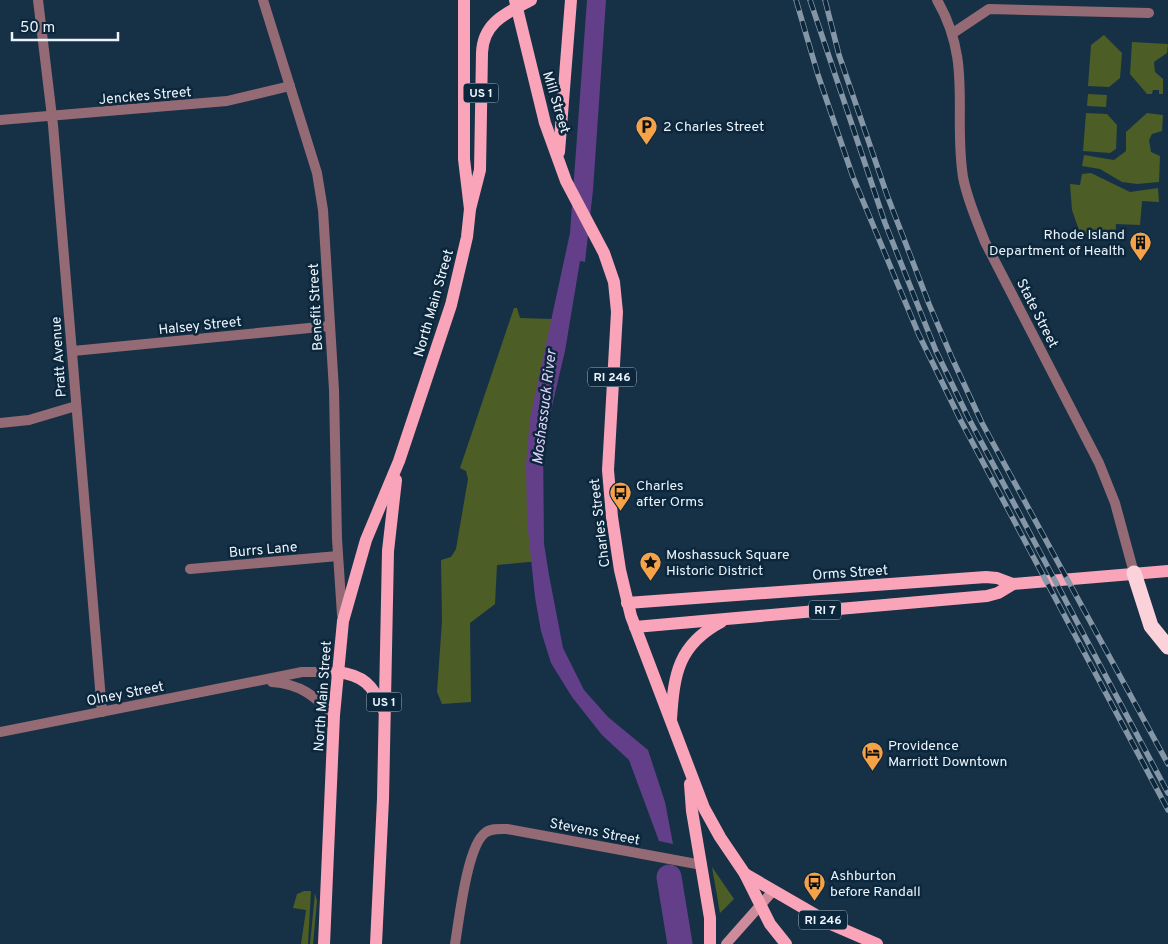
<svg xmlns="http://www.w3.org/2000/svg" width="1168" height="944" viewBox="0 0 1168 944" font-family="Overpass,sans-serif">
<rect width="100%" height="100%" fill="#163146"/>
<g fill="#4c5d26">
<polygon points="1104,35 1122,53 1120,78 1109,87 1088,86 1091,45"/>
<polygon points="1132,42 1168,44 1167,53 1154,62 1155,72 1163,79 1163,94 1159,94 1159,90 1153,90 1152,94 1147,94 1130,74"/>
<polygon points="1088,94 1107,95 1106,107 1087,106"/>
<polygon points="1086,113 1107,114 1117,125 1116,149 1110,153 1083,151"/>
<polygon points="1147,113 1163,115 1162,131 1152,134 1149,140 1151,152 1160,156 1159,182 1137,184 1122,182 1100,169 1082,166 1084,155 1114,160 1126,151 1126,132"/>
<polygon points="1091,173 1130,192 1158,188 1159,202 1142,201 1140,225 1116,224 1115,240 1081,236 1072,210 1070,184 1080,185 1082,174"/>
<polygon points="514,308 517,308 520,318 552,319 542,376 539,561 497,565 495,604 470,623 471,702 442,704 437,692 442,621 441,560 451,557 456,549 468,479 466,471 460,468"/>
<polygon points="712,867 734,899 720,913"/>
<polygon points="304,891 311,891 308,944 301,944 306,910 293,908 297,894"/>
<polygon points="315,893 317,901 313,944 310,944"/>
</g>
<polygon fill="#633f8a" points="587,0 606,0 593,190 585,262 580,261 565,351 543,444 544,544 549,575 563,648 584,690 608,717 648,750 665,802 673,844 659,841 629,760 602,735 572,697 551,663 541,631 535,597 527,520 526,464 530,418 570,233"/>
<g fill="none" stroke-linecap="round" stroke-linejoin="round">
<polyline stroke="#633f8a" stroke-width="25" points="669,877 680,944"/>
<g stroke="#946a74" stroke-width="10">
<polyline points="38,0 53,125 102,712"/>
<polyline points="953,33 989,9 1149,13"/>
<polyline points="0,120 227,101 290,86"/>
<polyline points="73,351 330,326"/>
<polyline points="0,423 29,420 76,406"/>
<polyline points="190,569 338,556"/>
<path d="M455,944C459,921 467,846 485,833C491,828 500,829 507,829L702,865"/>
</g>
<g stroke="#946a74" stroke-width="10">
<polyline points="263,0 317,173 323,210 334,390 337,539 342,615"/>
<path d="M937,0C973,62 953,113 963,177C967,199 977,221 985,242L1099,463L1115,503L1134,573"/>
<path d="M272,682C301,684 314,696 334,715"/>
<polyline points="0,732 302,672 337,672"/>
</g>
<polyline stroke="#cd8b9b" stroke-width="10" points="726,944 773,891"/>
<g stroke="#faa4b9" stroke-width="12">
<polyline points="515,0 545,123 566,181 604,253 614,282 617,312 608,470 612,517 620,570 631,616 704,808 720,837 745,874 770,924 786,944"/>
<polyline points="559,152 571,0"/>
<path d="M470,209L480,170L482,53C483,22 507,13 531,0"/>
<polyline points="627,603 986,577 997,578 1013,584"/>
<polyline points="635,627 987,596 998,593 1013,584 1168,571"/>
<path d="M337,672C363,675 373,685 383,709"/>
<path d="M671,719C674,674 678,645 721,622"/>
<polyline points="690,784 692,811 710,918 710,944"/>
<polyline points="745,874 833,925 877,944"/>
<polyline points="324,944 334,715 343,621 366,540 399,461 451,305 467,237 470,209 464,159 464,0"/>
<polyline points="376,944 383,799 388,551 396,480"/>
</g>
<polyline stroke="#fbd1da" stroke-width="15" points="1134,573 1151,626 1168,647"/>
<defs>
<g id="rail">
<polyline points="796,0 818,75 853,177 919,335 961,421 1168,810"/>
<polyline points="810,0 885,223 936,351 968,417 1168,793"/>
<polyline points="825,0 839,55 887,195 929,304 952,358 982,423 1168,764"/>
</g>
</defs>
<use href="#rail" stroke="#8597a6" stroke-width="5.5"/>
<use href="#rail" stroke="#0c273b" stroke-width="4" stroke-dasharray="11" stroke-linecap="butt"/>
</g>
<defs>
<symbol id="parking-pin" viewBox="-11 -11 22 30"><path d="M0 17L-7.5 6A9.5 9.5 0 1 1 7.5 6Z" fill="#f6a248" stroke="#0c273b"/><path d="M-3.5-5.5H1a3.5 3.5 0 0 1 0 7H-1V5.5H-3.5ZM-1-3.4V-.6H.8a1.4 1.4 0 0 0 0-2.8Z" fill="#111"/></symbol>
<symbol id="building-pin" viewBox="-11 -11 22 30"><path d="M0 17L-7.5 6A9.5 9.5 0 1 1 7.5 6Z" fill="#f6a248" stroke="#0c273b"/><path d="M-4-6H4V6H1V3H-1V6H-4ZM-2.5-4.3h1.7v1.8h-1.7ZM.8-4.3h1.7v1.8H.8ZM-2.5-1h1.7V.8h-1.7ZM.8-1h1.7V.8H.8Z" fill="#111"/></symbol>
<symbol id="bus-pin" viewBox="-11 -11 22 30"><path d="M0 17L-7.5 6A9.5 9.5 0 1 1 7.5 6Z" fill="#f6a248" stroke="#0c273b"/><path d="M-5-6H5V4H4V6H2V4H-2V6H-4V4H-5ZM-3.5-4V0h7V-4ZM-3.5 1.2v1.5H-2V1.2ZM2 1.2v1.5H3.5V1.2Z" fill="#111"/></symbol>
<symbol id="sight-pin" viewBox="-11 -11 22 30"><path d="M0 17L-7.5 6A9.5 9.5 0 1 1 7.5 6Z" fill="#f6a248" stroke="#0c273b"/><path d="M0-6L1.8-2.2L6-1.7L2.9 1.2L3.7 5.4L0 3.3L-3.7 5.4L-2.9 1.2L-6-1.7L-1.8-2.2Z" fill="#111"/></symbol>
<symbol id="hotel-pin" viewBox="-11 -11 22 30"><path d="M0 17L-7.5 6A9.5 9.5 0 1 1 7.5 6Z" fill="#f6a248" stroke="#0c273b"/><path d="M-6-4.5h1.5V1H6V5H4.5V3h-9V5H-6ZM-4 0a1.8 1.8 0 1 1 3.6 0ZM.5 0V-2.5h3Q6-2.5 6 0Z" fill="#111"/></symbol>
</defs>
<g fill-rule="evenodd">
<use href="#parking-pin" x="634" y="114" width="25" height="34"/>
<use href="#building-pin" x="1128" y="230" width="25" height="34"/>
<use href="#bus-pin" x="608" y="480" width="25" height="34"/>
<use href="#sight-pin" x="638" y="550" width="25" height="34"/>
<use href="#hotel-pin" x="860" y="740" width="25" height="34"/>
<use href="#bus-pin" x="802" y="870" width="25" height="34"/>
</g>
<g text-anchor="middle" stroke-width="5" stroke-linejoin="round" paint-order="stroke">
<g fill="#0c273b" stroke="#a8b6c3" stroke-width="1">
<rect x="463.5" y="83.5" width="35" height="19" rx="4"/>
<rect x="588" y="367.5" width="48" height="19" rx="4"/>
<rect x="809" y="600.5" width="32" height="19" rx="4"/>
<rect x="366.5" y="692.5" width="35" height="19" rx="4"/>
<rect x="799" y="910.5" width="48" height="19" rx="4"/>
</g>
<g font-size="12" font-weight="bold" fill="#ebf4fd">
<text x="481" y="97">US 1</text>
<text x="612" y="381">RI 246</text>
<text x="825" y="614">RI 7</text>
<text x="384" y="706">US 1</text>
<text x="823" y="924">RI 246</text>
</g>
<g font-size="14" fill="#ebf4fd" stroke="#0c273b">
<text transform="translate(145 95) rotate(-5)" y="5">Jenckes Street</text>
<text transform="translate(557 102) rotate(73)" y="5">Mill Street</text>
<text transform="translate(433 303) rotate(-74)" y="5">North Main Street</text>
<text transform="translate(315 307) rotate(-93)" y="5">Benefit Street</text>
<text transform="translate(1038 313) rotate(63)" y="5">State Street</text>
<text transform="translate(200 325) rotate(-6)" y="5">Halsey Street</text>
<text transform="translate(58 357) rotate(-94)" y="5">Pratt Avenue</text>
<text transform="translate(599 523) rotate(-97)" y="5">Charles Street</text>
<text transform="translate(263 549) rotate(-5)" y="5">Burrs Lane</text>
<text transform="translate(850 572) rotate(-4)" y="5">Orms Street</text>
<text transform="translate(125 693) rotate(-11)" y="5">Olney Street</text>
<text transform="translate(322 696) rotate(-86)" y="5">North Main Street</text>
<text transform="translate(595 831) rotate(11)" y="5">Stevens Street</text>
</g>
<g font-size="14" fill="#ebf4fd" stroke="#0c273b" text-anchor="start">
<text x="663" y="131">2 Charles Street</text>
<text x="1125" y="239" text-anchor="end">Rhode Island<tspan x="1125" dy="16">Department of Health</tspan></text>
<text x="636" y="490">Charles<tspan x="636" dy="16">after Orms</tspan></text>
<text x="666" y="559">Moshassuck Square<tspan x="666" dy="16">Historic District</tspan></text>
<text x="888" y="750">Providence<tspan x="888" dy="16">Marriott Downtown</tspan></text>
<text x="830" y="880">Ashburton<tspan x="830" dy="16">before Randall</tspan></text>
</g>
<g font-size="15" font-style="italic" fill="#e3d1fc" stroke="#0c273b">
<text transform="translate(544 407) rotate(-83)" y="5">Moshassuck River</text>
</g>
</g>
<path d="M12 32v8h106v-8" fill="none" stroke="#ebf4fd" stroke-width="2.5"/>
<text x="20" y="32" font-size="15" fill="#ebf4fd" stroke="#0c273b" stroke-width="4" paint-order="stroke">50 m</text>
</svg>
